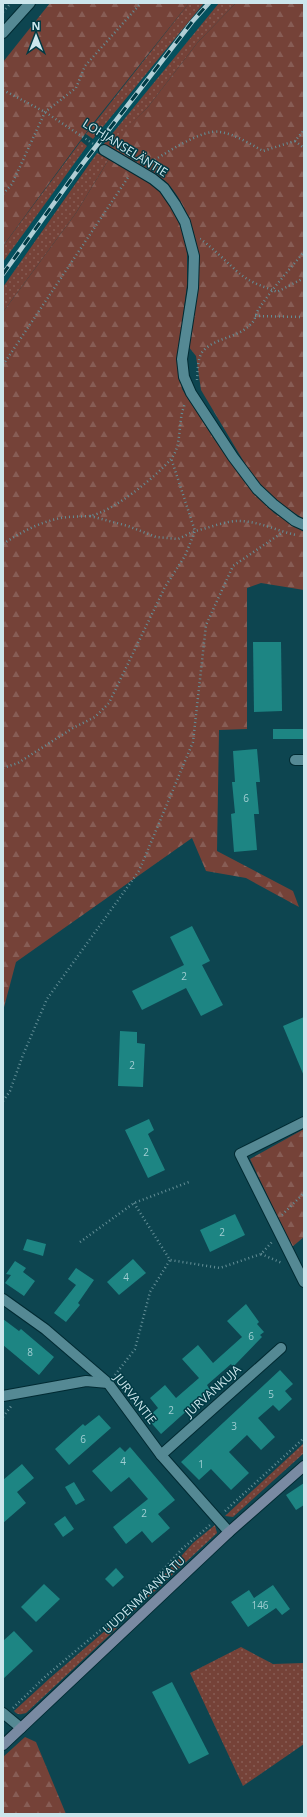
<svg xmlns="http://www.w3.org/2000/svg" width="307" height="1817" viewBox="0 0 307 1817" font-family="'Open Sans',sans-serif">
<defs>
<pattern id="grass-dots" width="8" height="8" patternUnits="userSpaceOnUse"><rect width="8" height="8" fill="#754238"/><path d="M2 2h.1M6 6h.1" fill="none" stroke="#875d55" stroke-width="1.8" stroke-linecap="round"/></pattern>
<pattern id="forest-firs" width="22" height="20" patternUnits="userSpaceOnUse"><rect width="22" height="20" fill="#754238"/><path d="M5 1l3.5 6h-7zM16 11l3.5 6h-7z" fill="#875d55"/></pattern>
</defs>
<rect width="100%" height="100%" fill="#0d4550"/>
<polygon fill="#04505d" points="204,3 219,3 85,169 3,287 3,262 15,244 77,159"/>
<g fill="url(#grass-dots)">
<polygon points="189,3 204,3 93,139 86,134"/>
<polygon points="219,3 236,3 198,42 148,107 117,139 122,155 103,145"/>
<polygon points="81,141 87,146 3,262 3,246"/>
<polygon points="97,153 109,159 76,213 3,312 3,287"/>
<polygon points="304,1443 304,1453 233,1517 225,1516"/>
<polygon points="215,1525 217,1533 125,1619 121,1617 155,1585 193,1543"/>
<path d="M113,1624L117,1628L26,1713C21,1714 18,1716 14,1711L50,1678Z"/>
<polygon points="241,1647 273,1664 304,1663 304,1744 243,1786 190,1673"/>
</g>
<g fill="url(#forest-firs)">
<polygon points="50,3 189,3 94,122 3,246 3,62"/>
<path d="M236,3H304V519L277,502L267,493L253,477L201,390L196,356L188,346C197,296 208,255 184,208C179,198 173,188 164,180C151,170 136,163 122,155L116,139L148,107L198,42Z"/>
<polygon points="109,159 137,174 159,191 171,207 184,234 187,254 187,284 178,360 182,389 214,439 247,485 274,513 304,532 304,590 261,583 247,588 247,729 219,730 217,851 293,891 299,907 246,878 206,871 192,838 16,962 3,1011 3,312 76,213"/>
<polygon points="304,1129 304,1237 292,1247 250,1159"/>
<polygon points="25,1737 36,1742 66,1814 3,1814 3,1757"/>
</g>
<g fill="#1d8583">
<polygon points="253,642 281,642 282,711 254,712"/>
<rect x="273" y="729" width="30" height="10"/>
<polygon points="257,749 260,782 256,782 259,814 254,814 257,850 234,852 231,814 235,813 232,782 235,782 233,751"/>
<polygon points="192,926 210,961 202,965 223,1005 201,1016 186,988 142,1010 132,991 184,965 170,937"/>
<polygon points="304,1017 304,1076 283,1026"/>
<polygon points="120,1031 137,1032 137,1043 145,1044 143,1087 118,1086"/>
<polygon points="149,1119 154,1130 148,1134 165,1170 148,1178 125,1130"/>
<polygon points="235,1214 245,1235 210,1252 200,1230"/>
<polygon points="27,1239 46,1244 43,1256 23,1250"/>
<polygon points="133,1259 146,1273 119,1295 107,1282"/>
<polygon points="15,1261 26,1268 23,1272 35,1281 24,1296 5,1283 11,1275 6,1274"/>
<polygon points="76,1268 94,1280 78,1303 80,1305 66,1322 54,1313 76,1285 68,1279"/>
<polygon points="246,1304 259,1322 257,1324 264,1332 260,1335 262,1337 233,1367 231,1364 207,1385 210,1390 161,1434 147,1418 158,1408 150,1398 165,1385 176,1398 199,1378 182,1359 198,1345 213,1363 242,1337 227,1321"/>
<polygon points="3,1319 19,1331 21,1329 54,1357 39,1375 3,1345"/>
<polygon points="280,1370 293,1384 285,1391 292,1399 279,1411 273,1405 258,1418 275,1437 261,1450 247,1435 229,1452 249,1473 231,1490 211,1469 199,1480 181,1462"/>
<polygon points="99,1415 111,1428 69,1465 55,1449 83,1424 85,1426"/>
<polygon points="120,1447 125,1452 130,1447 175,1500 158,1514 170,1528 152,1543 142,1531 126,1544 113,1527 148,1499 129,1477 111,1492 92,1471"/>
<polygon points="22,1464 34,1478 17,1492 26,1503 3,1523 3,1480"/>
<polygon points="74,1482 85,1500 76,1505 65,1487"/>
<polygon points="304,1483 304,1505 296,1510 286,1495"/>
<polygon points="65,1516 74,1529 63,1537 54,1524"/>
<polygon points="116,1568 124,1577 113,1587 105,1579"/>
<polygon points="44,1584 60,1599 36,1622 21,1607"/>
<polygon points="273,1585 290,1609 282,1615 276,1608 248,1627 231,1602 249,1590 254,1598"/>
<polygon points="14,1631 33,1651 3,1679 3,1641"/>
<polygon points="172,1682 209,1754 189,1764 152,1692"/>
</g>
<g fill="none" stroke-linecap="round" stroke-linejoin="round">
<defs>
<g id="minor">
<polyline points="3,33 30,3"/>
<polyline points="104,150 153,179 164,188 175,204 185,222 194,256 193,288 182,359 184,377 191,393 233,457 257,489 273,504 295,521 304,525"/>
<polyline points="295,760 304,760"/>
<polyline points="304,1122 240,1154 304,1282"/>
<polyline points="3,1299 45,1329 108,1383 161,1455 229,1532"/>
<polyline points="3,1396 86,1381 108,1383"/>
<polyline points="161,1455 281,1348"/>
<polyline points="3,1713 21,1728"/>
</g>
<polyline id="secondary" points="3,1745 229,1532 304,1466"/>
</defs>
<use href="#minor" stroke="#002a32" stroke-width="12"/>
<use href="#secondary" stroke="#002a32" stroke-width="12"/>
<g stroke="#648f97" stroke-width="2.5" stroke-dasharray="1 3" stroke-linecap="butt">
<polyline points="3,12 11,3"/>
<polyline points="3,90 45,112 95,145"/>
<polyline points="295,141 304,148"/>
<path d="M148,164C163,155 203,128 220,132C235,134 250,144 263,151L295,141L304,130"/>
<polyline points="3,194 12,184 45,112 76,88 85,66 141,3"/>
<path d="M200,239C204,240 233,268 240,274C250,282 261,286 273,290L277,292L304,278"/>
<polyline points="255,316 304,317"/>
<polyline points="3,365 129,176"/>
<path d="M197,380C198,370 197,357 204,350C217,337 239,338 252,323C255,320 256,314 258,310C272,289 288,271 304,252"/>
<polyline points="90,516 128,526 156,537 178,539 195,531 171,458"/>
<path d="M3,544C21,532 40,522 61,518C70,516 80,517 89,516C111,513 156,477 171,459C183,444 177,421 185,404"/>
<path d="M3,768L18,763L73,728L95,717L109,703L165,587L185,556L195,531C209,528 225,521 238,521C259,521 277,531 296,535"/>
<polyline points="3,1101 10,1091 23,1055 47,999 139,871 193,742 206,625 233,566 283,532"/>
<polyline points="134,1203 170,1260 220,1268 261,1254 272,1242"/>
<polyline points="282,1215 304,1193"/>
<polyline points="80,1242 134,1203 189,1182"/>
<polyline points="261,1254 282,1263"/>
<polyline points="115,1375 135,1349 150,1292 170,1260"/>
<polyline points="3,1417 12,1405"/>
<polyline points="225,1511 304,1438"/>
<polyline points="13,1708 46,1676 116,1617 152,1582 182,1549 210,1525"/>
</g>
<use href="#minor" stroke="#558994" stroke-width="10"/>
<use href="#secondary" stroke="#798aa2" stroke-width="10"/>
<defs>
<polyline id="rail" points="3,274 80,167 192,22 209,3"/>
</defs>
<use href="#rail" stroke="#b1cfd6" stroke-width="4.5"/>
<use href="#rail" stroke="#003b45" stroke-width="3" stroke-dasharray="9" stroke-linecap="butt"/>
</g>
<g text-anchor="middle" stroke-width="3" stroke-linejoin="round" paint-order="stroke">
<g font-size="10" fill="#a0ced2">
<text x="246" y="802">6</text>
<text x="184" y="980">2</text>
<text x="132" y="1069">2</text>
<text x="146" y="1156">2</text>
<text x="222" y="1236">2</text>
<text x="126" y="1281">4</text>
<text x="251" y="1340">6</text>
<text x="30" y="1356">8</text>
<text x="271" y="1398">5</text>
<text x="171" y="1414">2</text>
<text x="234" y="1430">3</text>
<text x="83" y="1443">6</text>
<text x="123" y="1465">4</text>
<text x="201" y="1468">1</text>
<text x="144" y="1517">2</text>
<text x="260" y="1609">146</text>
</g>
<g font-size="12" fill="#cce6ec" stroke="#003b45">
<text transform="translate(125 148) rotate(32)" y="4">LOHJANSELÄNTIE</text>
<text transform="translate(213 1391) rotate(-42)" y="4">JURVANKUJA</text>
<text transform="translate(135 1399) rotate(52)" y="4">JURVANTIE</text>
<text transform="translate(144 1595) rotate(-43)" y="4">UUDENMAANKATU</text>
</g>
</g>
<rect width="307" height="1817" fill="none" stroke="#cce6ec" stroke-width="8"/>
<g transform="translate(36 36)" stroke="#003b45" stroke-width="3" paint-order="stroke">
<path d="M0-3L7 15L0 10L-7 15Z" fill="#cce6ec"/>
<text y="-6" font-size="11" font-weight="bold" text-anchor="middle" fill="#cce6ec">N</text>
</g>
</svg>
